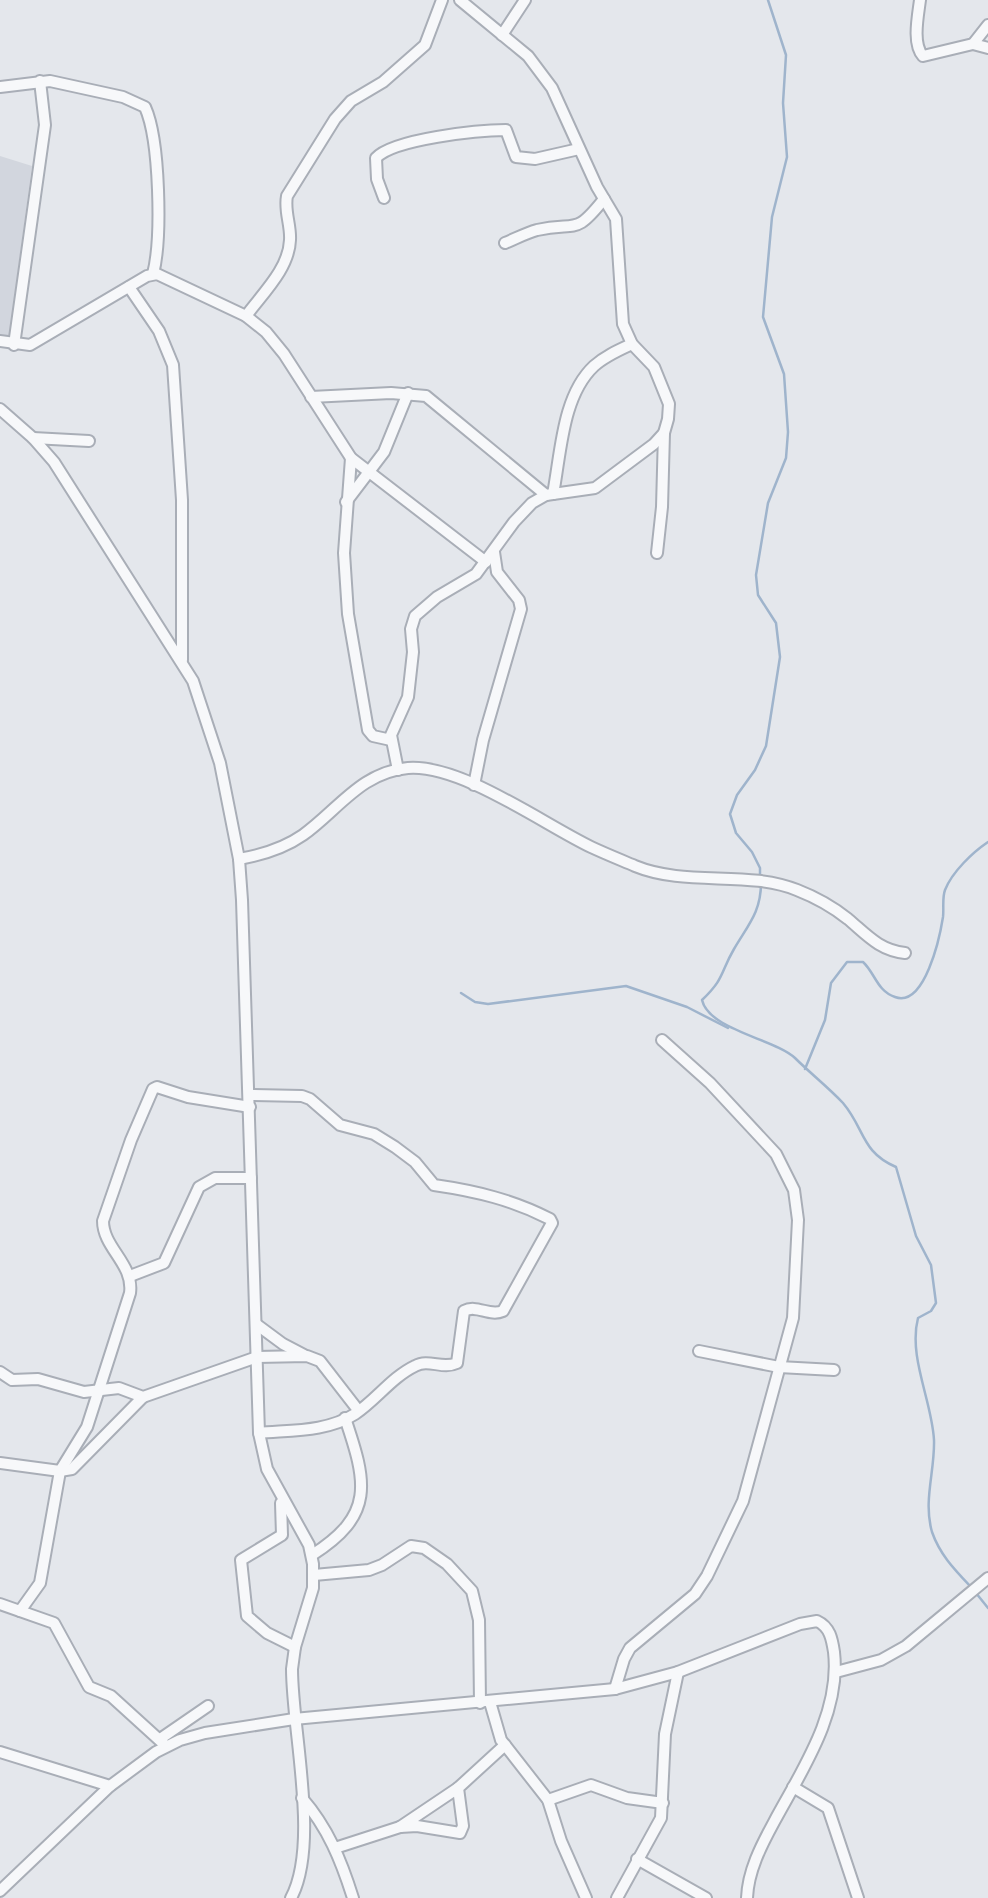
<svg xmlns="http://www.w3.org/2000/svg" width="988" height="1898" viewBox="0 0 988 1898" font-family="Raleway,sans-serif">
<rect width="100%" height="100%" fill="#e4e7ec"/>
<polygon fill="#d2d6de" points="0,156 32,166 9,336 0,334"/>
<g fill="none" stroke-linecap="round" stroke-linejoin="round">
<g stroke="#9fb4cc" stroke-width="2.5">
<polyline points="760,877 760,868 752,852 736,833 730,814 737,795 755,770 766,746 780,657 776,623 758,595 756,575 768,503 786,458 788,432 784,374 763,317 772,217 787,157 783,103 786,55 768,0"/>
<path d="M761,883C761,912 748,925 734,949C720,973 725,978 702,1000C709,1030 775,1039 795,1058C810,1073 828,1087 843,1103C865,1129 861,1152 896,1167L916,1236L931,1265L936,1303L931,1311L918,1318C908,1357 932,1401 934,1440C935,1471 923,1501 932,1532C940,1555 955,1570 972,1588"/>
<polyline points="461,993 475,1002 488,1004 626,986 687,1007 728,1028"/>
<path d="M805,1069L825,1020L831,983L847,962H863C875,973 877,991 895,997C925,1008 940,936 943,917C944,909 942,898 945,890C952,872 973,852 988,842"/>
<polyline points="976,1593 988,1608"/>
</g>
<defs>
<g id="minor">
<path d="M920,0C918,16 912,44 923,56L973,44L988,25"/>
<polyline points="502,35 525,0"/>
<polyline points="973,44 988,48"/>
<path d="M0,87L50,81L123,97L145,107C160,140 162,239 153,274"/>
<path d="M384,198L377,179L376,158C393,139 479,130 506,130L516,157L535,159L579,149"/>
<path d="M505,243C515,239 526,233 537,230C577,221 574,237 604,199"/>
<polyline points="129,287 159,331 173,365 182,500 182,660"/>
<path d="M246,316C262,294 289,269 290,240C291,225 284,211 287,196L335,119L351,101L383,82L425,45L442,0"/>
<polyline points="0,341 30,345 147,276 157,274 246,316 266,332 284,354 351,458 486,562"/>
<polyline points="14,345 45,125 40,81"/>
<polyline points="311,397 391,393 426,396 546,495"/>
<path d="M0,409L33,438L54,462L193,681L220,763L239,859L242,900L259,1433L267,1469L309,1545L313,1564V1588L295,1647L292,1669C292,1731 320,1844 291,1898"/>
<polyline points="33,438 89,441"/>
<polyline points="351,458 344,553 348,614 368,730 373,736 391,740"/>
<path d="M553,494C561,453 562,396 594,366C605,356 619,350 632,344"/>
<polyline points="346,502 384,452 408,393"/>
<polyline points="657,553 662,507 664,433"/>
<polyline points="398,770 391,735 408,697 413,652 411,629 415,616 437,597 476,574 514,522 532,503 546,495 595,488 654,444 664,433 668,419 669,404 654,367 632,344 623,324 616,219 597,187 552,88 528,56 460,0"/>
<polyline points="474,785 483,740 521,609 519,600 497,572 494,552"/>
<path d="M239,859C262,855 283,849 303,835C338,810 361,772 408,768C461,764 543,824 591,847C606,854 621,860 635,866C686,887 748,870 797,890C815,897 833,907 848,919C867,935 879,950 905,953"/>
<path d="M250,1095L302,1096L310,1099L340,1125L374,1134L395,1147L415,1162L434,1185C476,1191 513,1200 550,1219L552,1223L503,1311C489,1317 477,1304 464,1311L457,1363C442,1370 429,1358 415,1366C392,1377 376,1400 355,1414C327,1432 291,1430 259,1433"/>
<polyline points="130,1276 164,1263 199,1187 215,1178 251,1178"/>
<polyline points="256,1324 283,1344 304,1355"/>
<polyline points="699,1351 779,1367 834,1370"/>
<polyline points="0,1372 12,1380 38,1379 84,1392 119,1388 143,1397 257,1357 307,1356 320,1361 358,1410"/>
<polyline points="0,1463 60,1471 72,1469 143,1397"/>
<polyline points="281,1503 282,1535 241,1560 247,1616 267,1633 295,1647"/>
<path d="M312,1555C375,1515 367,1483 345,1418"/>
<polyline points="314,1575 369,1570 382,1565 411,1546 424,1548 447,1564 472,1591 479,1620 480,1703"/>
<polyline points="0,1604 54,1623 89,1687 111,1696 166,1746"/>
<path d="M20,1611L40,1583L60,1471L87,1427L130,1293C134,1264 103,1248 103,1221L131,1140L153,1089L157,1087L188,1097L250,1107"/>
<polyline points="836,1672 881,1660 906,1646 988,1578"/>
<polyline points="615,1689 624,1659 630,1648 695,1594 707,1576 743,1501 793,1318 798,1220 794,1190 776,1154 710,1083 662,1040"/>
<polyline points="490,1702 501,1740 548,1800 561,1841 586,1898"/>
<polyline points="160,1739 208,1706"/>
<polyline points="0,1752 110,1786"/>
<polyline points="793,1787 828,1808 858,1898"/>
<path d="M302,1798C328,1828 341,1860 353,1898"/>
<polyline points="548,1800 591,1785 627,1798 663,1803"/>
<polyline points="400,1827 458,1788"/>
<polyline points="335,1848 400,1827 417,1826 460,1833 463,1826 458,1788 505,1745"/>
<polyline points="637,1859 706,1898"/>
<path d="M0,1891L110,1786L156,1752L180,1740L205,1733L294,1719L615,1689L678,1672L800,1624L817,1621C830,1627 832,1639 834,1652C841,1713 802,1770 774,1822C761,1846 748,1871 747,1898"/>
<polyline points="617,1898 661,1818 665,1734 678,1672"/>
</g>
</defs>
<use href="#minor" stroke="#a9aeb7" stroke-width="14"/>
<use href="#minor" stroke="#f7f8fa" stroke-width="10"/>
</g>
</svg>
